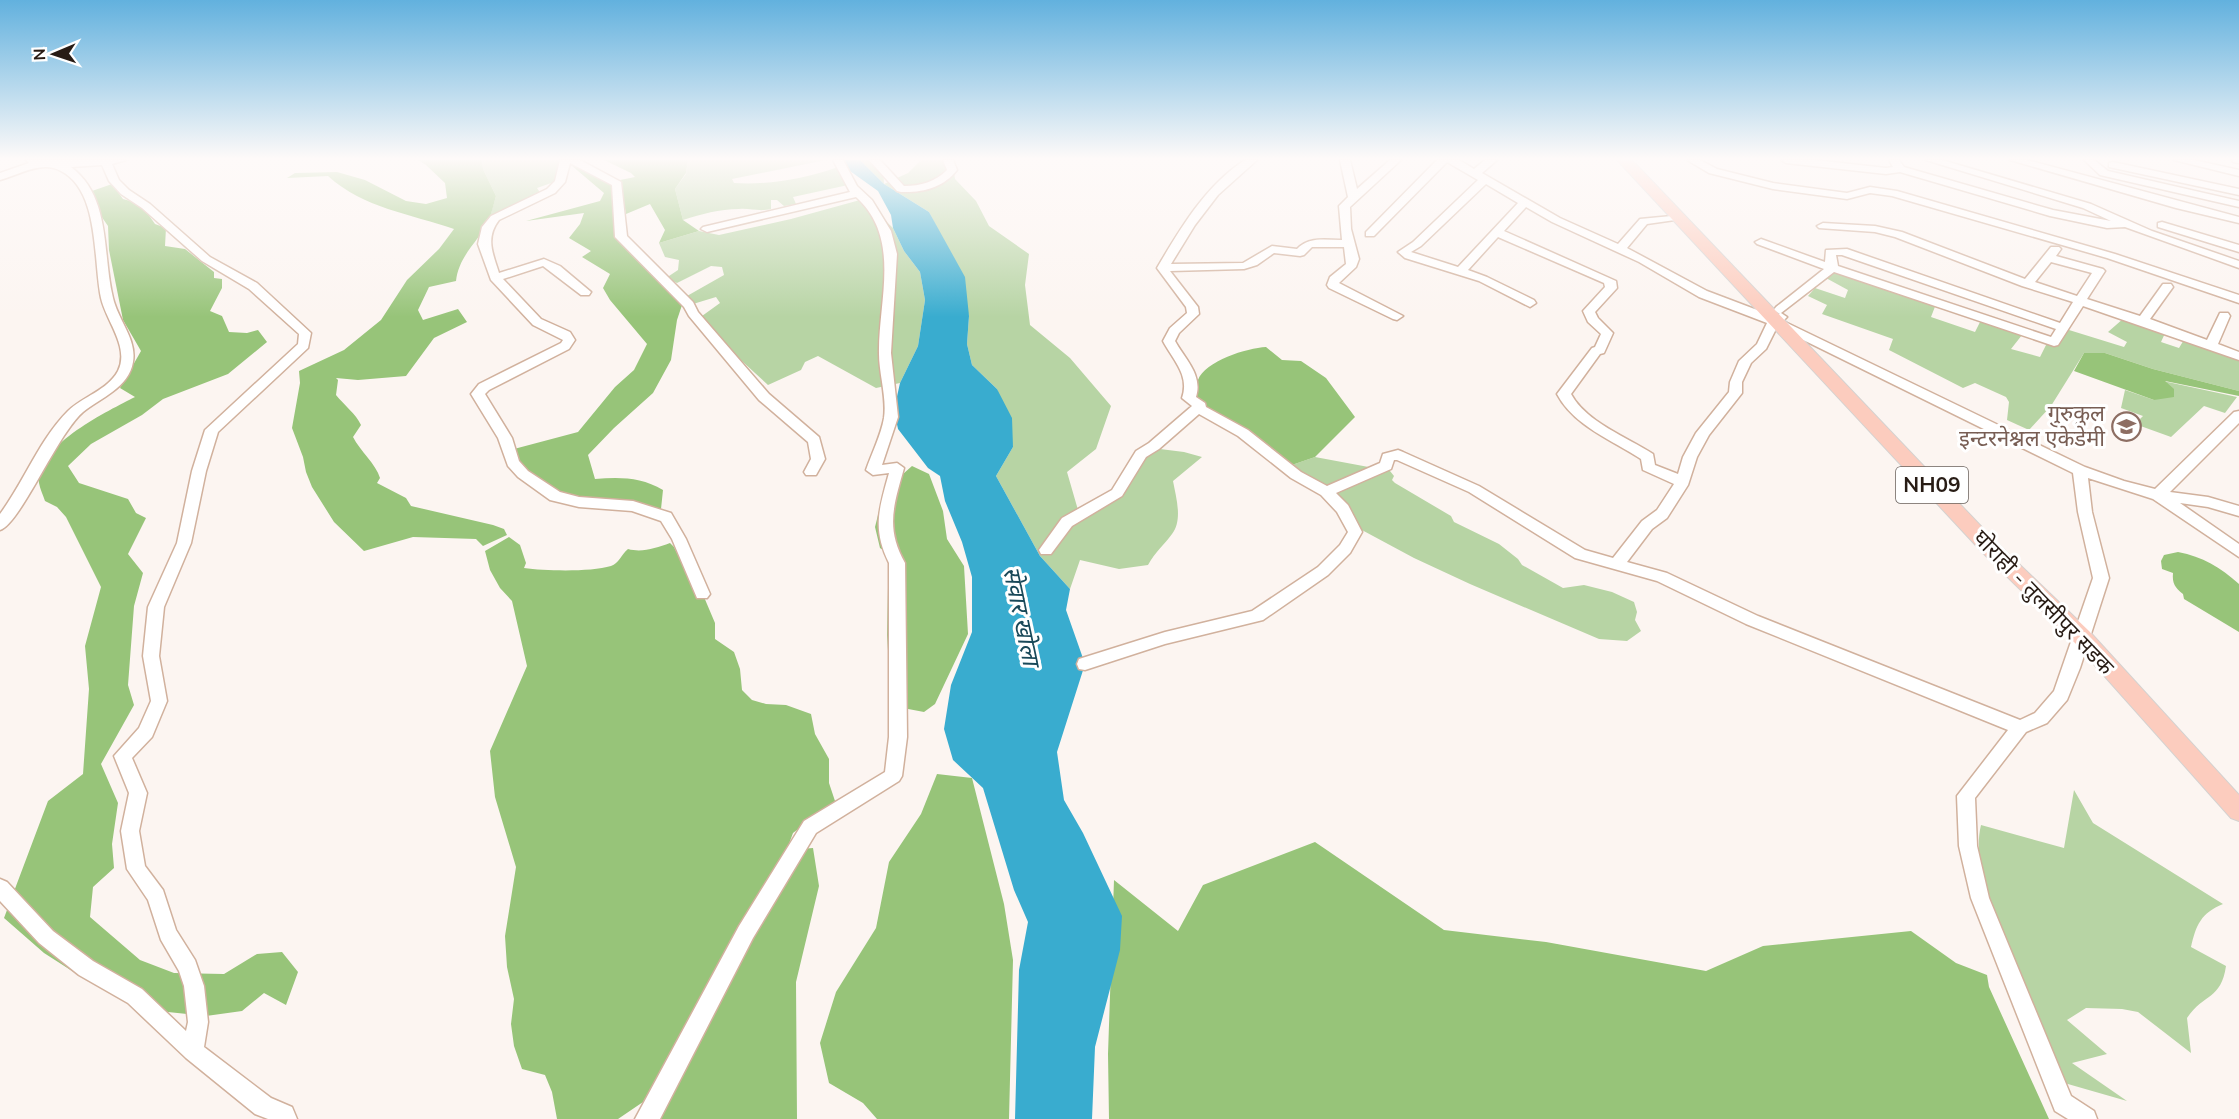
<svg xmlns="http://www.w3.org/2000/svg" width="2239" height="1119" viewBox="0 0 2239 1119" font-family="Mulish,'Noto Sans Devanagari',sans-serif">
<rect width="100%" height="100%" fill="#fcf5f1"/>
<g fill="#b7d4a4">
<polygon points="482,160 559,160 554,182 537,188 541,194 489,220 496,196 483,169"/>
<path d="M688,160H826L732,179L734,183C770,185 804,179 838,167L848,185L793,197L796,204L784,206L777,200H771V209C759,212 751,208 739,209C719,209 702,214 683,220L675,189L686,174Z"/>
<path d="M860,160H880L883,162L884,184L908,173L921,160H952L955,179L976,201L989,226L1029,254L1025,285L1030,325L1070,358L1111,406L1096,449L1067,472L1078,510L1113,493L1144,447L1184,452L1202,457L1173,481C1176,497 1183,520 1172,534C1164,545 1155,552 1148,565L1119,569L1080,560L1070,589L1040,556L996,476L1013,447L997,389L972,365L967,344L969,316L940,234L929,212L884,184Z"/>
<polygon points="860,200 867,203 893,228 904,251 920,272 925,300 918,346 900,383 876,388 818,356 805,362 801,370 768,385 732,352 702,316 720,303 716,297 693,304 687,296 724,275 722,267 711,266 677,283 666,278 678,270 679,260 665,257 659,243 699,231 719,235 791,219"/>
<polygon points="1835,272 1936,304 1931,317 1975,332 1981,320 2022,335 2011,349 2040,357 2047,343 2057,344 2069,330 2124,347 2127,342 2108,332 2124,318 2166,331 2161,342 2179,348 2185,338 2239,359 2239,391 2153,369 2105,353 2084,353 2051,406 2029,430 2007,420 2009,402 2006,397 1975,383 1963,388 1889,350 1893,339 1822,314 1827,305 1808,296 1815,288 1845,298 1848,290 1826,278"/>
<polygon points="2163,381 2237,397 2225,413 2204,406 2171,437 2135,424 2143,416 2121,408 2125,390 2154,400"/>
<polygon points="1315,457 1390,471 1394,476 1392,480 1395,483 1451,516 1454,522 1499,544 1518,559 1522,565 1563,588 1584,585 1612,592 1634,602 1637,612 1635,620 1641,631 1627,641 1599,639 1470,584 1414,558 1360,529 1289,466"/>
<path d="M2074,790L2093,823L2223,904C2201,913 2196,925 2191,947L2226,966C2221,1000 2204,993 2187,1018L2191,1053L2138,1012L2122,1009L2086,1008L2067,1020L2107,1054L2072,1063L2127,1101L2047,1078C2027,1023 2008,968 1992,911C1985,882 1974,855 1981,825L2064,848Z"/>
</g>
<g fill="#97c479">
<path d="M418,160H482L483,169L496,196C494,203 492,212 489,219C480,241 459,254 456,281L429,287L418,310L423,320L458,309L467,322L434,338L406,376L358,380L336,378L338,380L336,395C344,405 356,414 361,425L353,437C360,451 376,464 380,478L377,483L406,498L411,506L493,525L504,529L507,535L483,546L476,539L413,537L364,551L334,522L312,487L306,472L303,457L292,428L300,383L299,371L344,350L381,320L407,280L439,249L454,229C411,214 363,208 328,176L287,178L295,173L337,172L365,180L406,201L426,204L447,198L445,183L426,165Z"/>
<polygon points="604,160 688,160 686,173 675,189 683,220 699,231 659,243 665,230 650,204 626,214 620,180 635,177 631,173"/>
<path d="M571,165L611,181L615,232L682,305L677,320L671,360L653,393L614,428L588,455L595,479C620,477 641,477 663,490L661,509L559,493L527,472L518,459L514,449L578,432L615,387L634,370L647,344L610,300L603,288L610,274L582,257L591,251L569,238L580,224L584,213L526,221L600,201L604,193Z"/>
<path d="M112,184L123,199L141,204L155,224L166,228L165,246L185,249L214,272V278L222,279V288L210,311L222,316L229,332L247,333L258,330L267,342L228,374L163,399L142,415L91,444L68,466L79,483L128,499L136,513L146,518L128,554L143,573L134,606L128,685L134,705L101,764L118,803L112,844L114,868L93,887L90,917L140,960L174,973L224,974L257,954L282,952L298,972L286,1005L264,993L242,1011L206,1016L149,1010L83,978L44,953L4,918L48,801L83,774L89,689L85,646L101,587L66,517L57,507L45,501C43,495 40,489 39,483C36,445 108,411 135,397L120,388L141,351L123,320L109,250L108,226L99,213L92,191Z"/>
<path d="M1266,347L1282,360L1301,361L1326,378L1355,417L1315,457L1289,466L1201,409L1192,398C1197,391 1195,386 1198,380C1205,361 1247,348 1266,347Z"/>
<polygon points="2084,353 2105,353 2153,369 2239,391 2239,396 2165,381 2174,389 2174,397 2154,400 2074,371"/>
<polygon points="912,466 929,474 943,511 947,539 964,566 968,634 935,704 924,712 903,708 890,682 887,635 888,588 892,556 880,548 875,527 884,491"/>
<path d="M509,537L520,545L526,563L524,568C546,571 591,572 611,566C619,563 621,555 628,549C642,553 656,548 670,543L674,547L692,584L704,597L715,623V639L734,652L740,669L742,690L752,700L766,704L786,705L811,714L815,734L829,759V783L835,801L793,833L783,860L643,1102L618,1119H557L552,1092L545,1075L522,1069L514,1046L511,1024L514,999L507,967L505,936L516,867L495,797L490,751L527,666L512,601L500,588L490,570L485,551Z"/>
<path d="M2178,552C2203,557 2220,567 2239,584V632L2184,599L2183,594C2175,588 2172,583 2173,573L2162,569L2161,561L2164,555Z"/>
<polygon points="937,774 972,778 1004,904 1013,960 1009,1119 877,1119 863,1103 829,1083 820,1043 836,992 876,928 889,862 921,814"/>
<polygon points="1315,842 1444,930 1546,942 1706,971 1763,946 1911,931 1956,963 1987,975 1989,987 2049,1119 1109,1119 1108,1054 1114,880 1178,931 1203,885"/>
<polygon points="813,848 819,886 796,982 797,1119 657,1119 750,932 800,849"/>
</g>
<polygon fill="#39accf" points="843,160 860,160 884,184 929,212 965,277 969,316 967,344 972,365 997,389 1012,418 1013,447 996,476 1040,556 1070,589 1066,610 1085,664 1057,752 1064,800 1083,833 1122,916 1120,950 1095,1047 1092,1119 1015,1119 1019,970 1028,922 1014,890 983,788 953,760 944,729 951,685 972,632 972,577 962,542 945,501 940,476 928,468 898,429 894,410 900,383 918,346 925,300 920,272 904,251 893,228 891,215 878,191 850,171"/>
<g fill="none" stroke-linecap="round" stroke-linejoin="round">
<defs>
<g id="minor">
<path d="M26,160H126L112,164L119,180L129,190L150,204L210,257L257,283L311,333L308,348L218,432L206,471L191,543L164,607L159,656L167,701L152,737L132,758L147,793L139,831L145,866L163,890L176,930L195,960L204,986L208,1022L204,1047L271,1098L292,1107L297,1119H268L255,1114L186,1058L128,1003L79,975L39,943L0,901V879L7,882L53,931L93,961L142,989L186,1031L188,1022L184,986L179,971L161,940L148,900L127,869L121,831L129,793L114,756L139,728L151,701L143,656L148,607L177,543L192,471L205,430L298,344L299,334L249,289L202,261L142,208L121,194L109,181L102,165L71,167C112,198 102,255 113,298C118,320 137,339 133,362C129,388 100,398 83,412C58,433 20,524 0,530V514C24,482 39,440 68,411C82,397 108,390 118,371C130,347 106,321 101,298C93,261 100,191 61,171C42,160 19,175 0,180V173L29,163Z"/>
<path d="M560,160H580L621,182L627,236L693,302L698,312L769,394L819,437L825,459L816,475H806L804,472L811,459L808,442L759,400L689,316L684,307L615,237L612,185L570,163L565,182L555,193L499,220C485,238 493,254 499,273L544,259L560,266L591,292L589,295H581L543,266L503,279L541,319L570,332L575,340L569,349L489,390L485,394L512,438L519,461L528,471L560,492L579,497L633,501L671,513L686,539L710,594L707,598H697L672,539L661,521L632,511L579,507L550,500L518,477L508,466L498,438L471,394L479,384L561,343L563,340L533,325L491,280L478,244L482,227L491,216L547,189L555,181Z"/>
<path d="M833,160H843L857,186L872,200L891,231L897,254L891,353L898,417L882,465L897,463L904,468C894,505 885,527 905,563L907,737L902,776L899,781L816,833L753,938L660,1119H635L739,926L804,821L885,772L889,737V563C872,529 879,509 889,473L873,475L866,470C872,453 881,435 884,418C887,398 879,374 879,354C878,301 902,238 856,197L707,232L701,229L703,227L850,192Z"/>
<path d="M869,160H880L904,186C921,186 935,182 947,170L943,160H953L957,170C944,187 923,193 901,192L897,191Z"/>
<path d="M1245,160H1257L1218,195L1195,225L1171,264L1243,263L1272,246L1297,249C1309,236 1326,240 1342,240L1339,206L1348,197L1340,160H1350L1357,189L1390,160H1401L1350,207L1351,229L1359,259L1356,267L1339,283L1403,316L1397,320L1393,319L1329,288L1327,285L1330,277L1346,264L1344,247H1312L1304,255L1300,256L1274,253L1257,265L1244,269L1170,271L1198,307L1199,314L1179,333L1175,341C1185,359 1203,375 1196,397L1205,403L1206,407L1248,430L1301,472L1327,486L1380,463L1383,454L1398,450L1403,452L1479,486L1585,550L1613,558L1642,521L1657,510L1674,484L1643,470L1641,459C1612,440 1574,426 1557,394L1592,348L1595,347L1601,334L1588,322L1583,311L1605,287L1604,283L1498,237L1468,270L1487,277L1534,300L1536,303L1530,307L1479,281L1405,258L1398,252L1413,242L1478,180L1447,162L1374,236H1366V232L1437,160H1459L1474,169L1485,160H1497L1482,173L1560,218L1618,244L1640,219L1682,215V219L1647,224L1627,248L1707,291L1773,316L1780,314L1774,310L1776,307L1824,269L1757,244L1755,242L1761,239L1825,262L1826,250L1847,249L2060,323L2073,302L2022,286L1895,237L1875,232L1819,228L1817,226L1823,223L1875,226L1902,232L2025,279L2051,247H2059L2061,249L2056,256L2103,269L2105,271L2087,299L2140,316L2163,284H2171L2173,287L2150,319L2207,340L2220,313H2228L2230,316L2218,344L2239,352V360L2083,306L2058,345L2054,346L1834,272L1781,313L1787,317L1783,321L2085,467L2124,481L2155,489L2234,412L2239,411V423L2170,492L2208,497L2239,506V516L2208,507L2180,503L2239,544V557L2153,499L2088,478L2092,512L2109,578L2080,668L2067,700L2047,723L2026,732L1975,798L1977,846L1989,898L2071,1096L2094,1111L2097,1119H2068L2055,1111L1971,898L1959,846L1957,796L2008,730L1746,624L1657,581L1575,558L1469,492L1397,460H1394L1391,469L1336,493L1348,505L1362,532L1350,553L1328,575L1263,620L1165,644L1085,670L1079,669L1077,664L1079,659L1165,632L1252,611L1318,567L1340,545L1348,532L1337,512L1321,495L1291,478L1238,436L1199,414L1159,449L1146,457L1122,496L1072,526L1051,554H1041L1039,550L1062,518L1112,490L1136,451L1149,443L1192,406L1182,398C1190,375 1173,360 1163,341L1170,328L1187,313L1186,307L1157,268C1180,229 1206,185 1245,160ZM1486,184L1518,203L1458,267L1411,252L1421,246ZM1526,207L1552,222L1639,262L1699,297L1767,323L1757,344L1739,361L1730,382L1729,392L1696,433L1683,457L1678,474L1655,465L1653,454C1627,437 1586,422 1571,394L1600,354L1604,353L1613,333L1598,318L1595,312L1617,288L1616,281L1504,231ZM1836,255H1842L2056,329L2051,337L1838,266ZM2051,262L2092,273L2077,296L2035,282ZM1777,327L2073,473L2078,512L2093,578L2054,691L2035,713L2020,720L1758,616L1667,573L1627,562L1652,529L1667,518L1688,485L1697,457L1709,435L1742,393V382L1751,363L1766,349Z"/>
<polygon points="1687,160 1700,160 1717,169 1773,183 1847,193 1870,187 1897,191 2115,254 2239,295 2239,303 2107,258 1892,196 1870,193 1847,199 1773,189 1709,173"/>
<polygon points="1781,160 1815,160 1886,168 1893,167 1889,160 1899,160 1904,167 2053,210 2111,221 2083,208 1926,160 1942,160 2091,204 2152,231 2239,261 2239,268 2125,227 2107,228 2050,216 1900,172 1886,174 1786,163"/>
<polygon points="2010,160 2027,160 2239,217 2239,223 2176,208"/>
<polygon points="2084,160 2094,160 2108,171 2239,201 2239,207 2100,175"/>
<polygon points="2174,160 2194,160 2239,170 2239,176"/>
<polygon points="2232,160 2239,160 2239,163 2233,162"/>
<polygon points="2113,162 2239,189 2239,195 2109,167 2109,163"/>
<polygon points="2162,222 2239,245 2239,252 2158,227 2158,223"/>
</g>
<polygon id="major" points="1617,160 1632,160 1997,543 2089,631 2239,795 2239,821 2231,818 2075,643 1983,553"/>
</defs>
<use href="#minor" stroke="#d1b19d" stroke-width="3"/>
<use href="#major" stroke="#d4d2d0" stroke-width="2"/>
<use href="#minor" fill="#fff" fill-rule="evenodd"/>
<use href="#major" fill="#fcccbe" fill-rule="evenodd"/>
</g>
<linearGradient id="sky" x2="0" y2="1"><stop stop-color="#62b1de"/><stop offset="0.5" stop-color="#fefaf9"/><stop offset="1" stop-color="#fefaf9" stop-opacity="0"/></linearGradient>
<rect width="2239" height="317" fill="url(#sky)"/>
<defs>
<symbol id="school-ring" viewBox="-11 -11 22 22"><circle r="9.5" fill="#fff" stroke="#8d6e63" stroke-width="1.5"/><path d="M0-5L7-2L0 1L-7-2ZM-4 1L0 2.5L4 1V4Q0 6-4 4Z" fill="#8d6e63"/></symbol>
</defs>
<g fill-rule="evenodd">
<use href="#school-ring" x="2110" y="410" width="33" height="33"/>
</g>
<g text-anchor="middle" stroke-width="6" stroke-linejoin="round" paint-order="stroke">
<rect fill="#fff" stroke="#68605b" stroke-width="1.5" x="1896" y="467" width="72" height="36" rx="4.5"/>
<g font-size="21" font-weight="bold" fill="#281c15">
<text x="1932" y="492">NH09</text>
</g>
<g font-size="22" fill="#785e54" stroke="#fff" text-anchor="end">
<text x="2105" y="421">गुरुकुल<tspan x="2105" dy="25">इन्टरनेश्नल एकेडेमी</tspan></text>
</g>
<g font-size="22" fill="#281c15" stroke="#fff">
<text transform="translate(2044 602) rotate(46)" y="8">घोराही - तुलसीपुर सडक</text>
</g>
<g font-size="24" font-style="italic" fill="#1a4959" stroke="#fff">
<text transform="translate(1021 616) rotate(78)" y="8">सेवार खोला</text>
</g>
</g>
<g transform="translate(54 54) rotate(268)" stroke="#ffffff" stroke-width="4.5" paint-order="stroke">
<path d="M0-4.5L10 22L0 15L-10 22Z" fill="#281c15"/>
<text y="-9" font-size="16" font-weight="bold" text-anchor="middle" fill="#281c15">N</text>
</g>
</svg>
